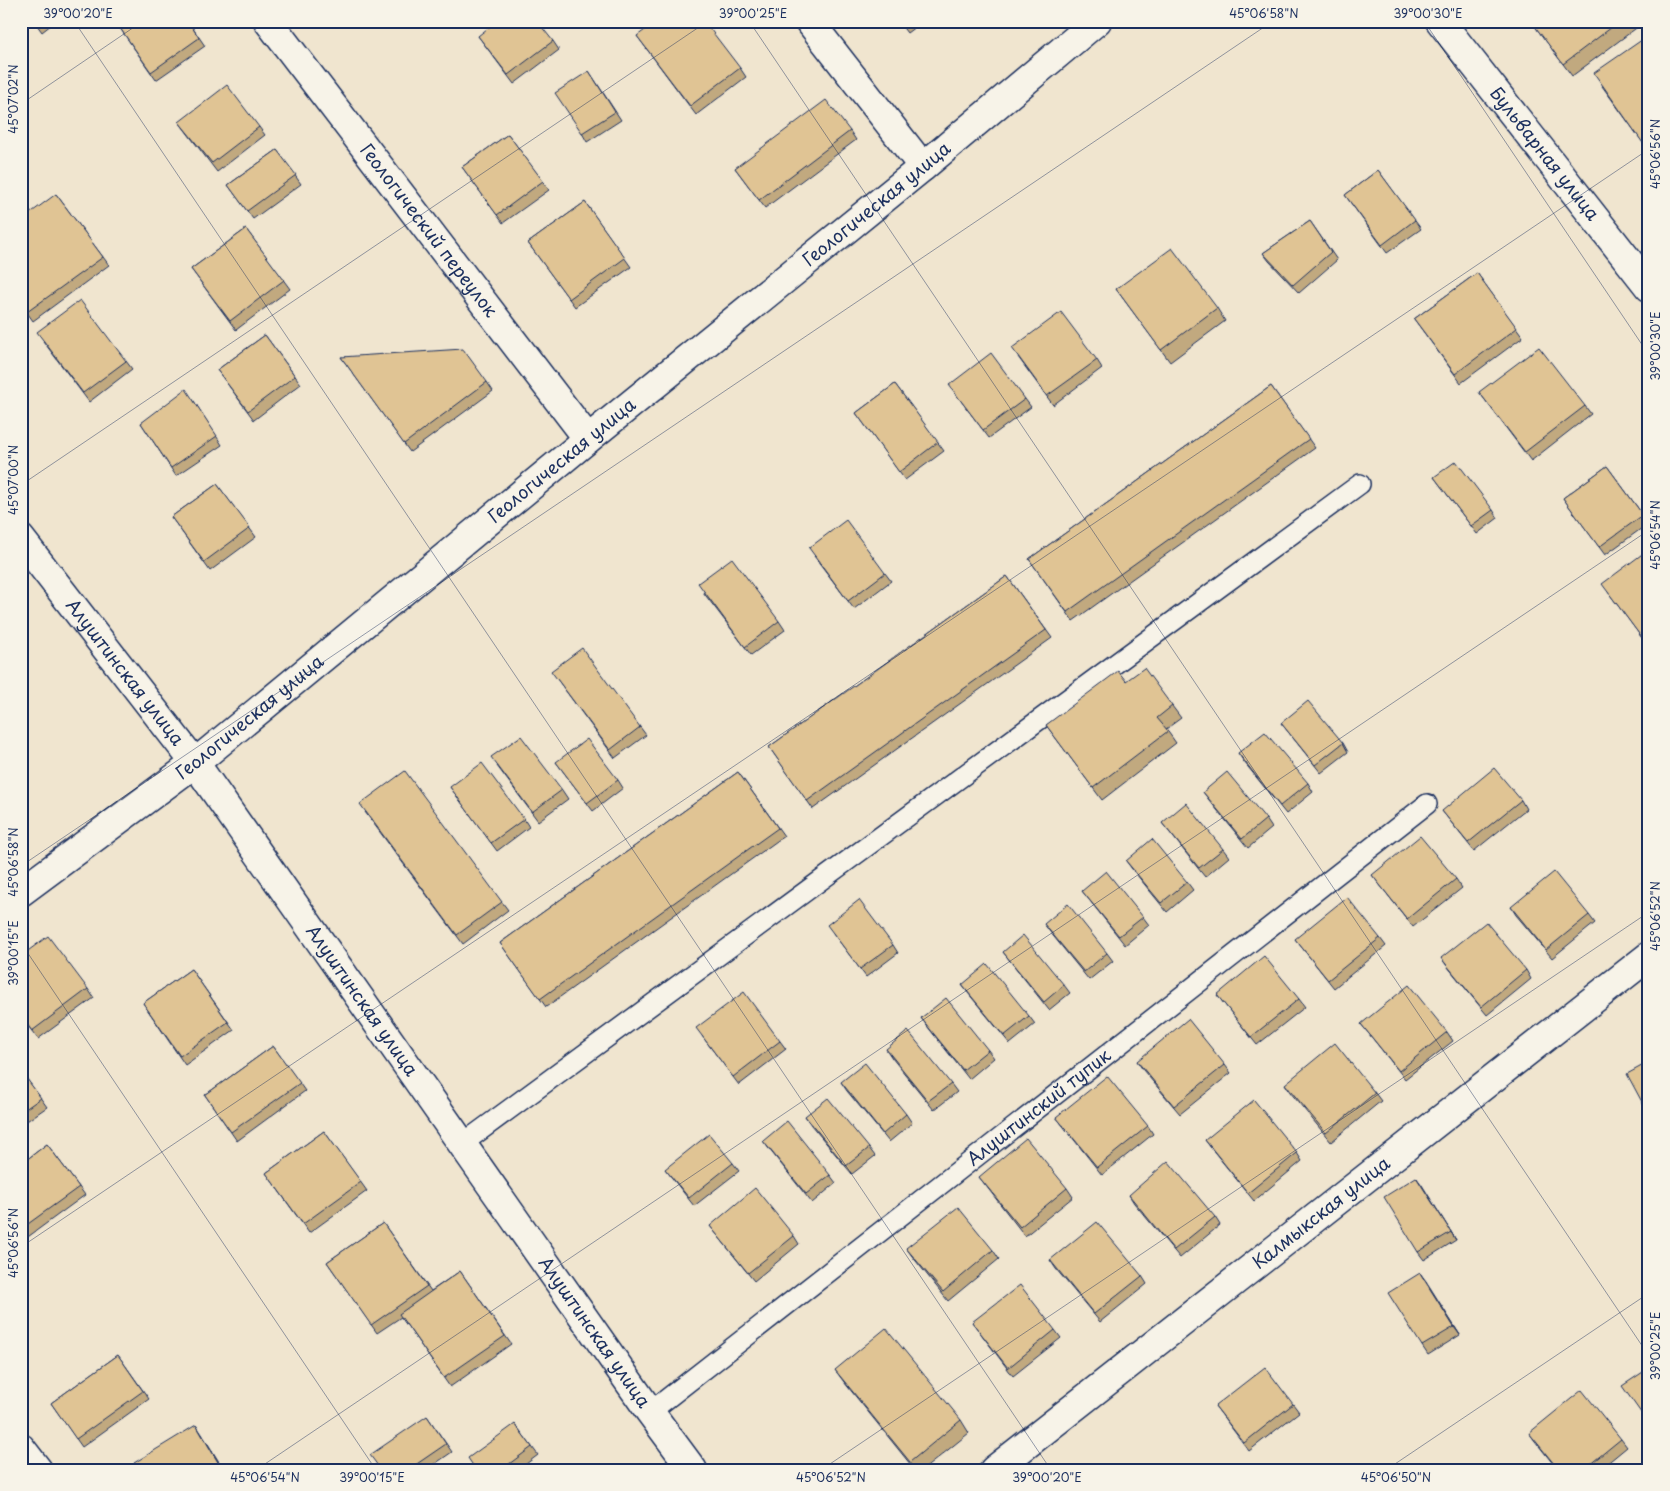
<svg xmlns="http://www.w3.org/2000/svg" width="1670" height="1491" viewBox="0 0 1670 1491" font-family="'Playpen Sans',sans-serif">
<rect width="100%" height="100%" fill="#f0e5cf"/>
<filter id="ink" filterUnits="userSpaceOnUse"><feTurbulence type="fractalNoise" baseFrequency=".02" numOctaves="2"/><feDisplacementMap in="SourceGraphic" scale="10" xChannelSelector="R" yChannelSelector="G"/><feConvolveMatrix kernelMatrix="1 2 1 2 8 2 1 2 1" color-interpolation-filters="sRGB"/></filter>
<g filter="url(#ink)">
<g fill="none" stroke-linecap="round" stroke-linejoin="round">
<defs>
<g id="service">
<polyline points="462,1144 1360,484"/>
<path id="s1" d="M650,1412L1427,804"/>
</g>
<g id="minor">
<path id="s2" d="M268,21L588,439"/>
<polyline points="809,21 923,167"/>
<path id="s3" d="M1440,21L1649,287"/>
<path id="s4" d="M21,539L195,763L650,1412L693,1470"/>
<path id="s5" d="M21,892L195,763L588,439L923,167L1097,21"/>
<polyline points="21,1448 38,1470"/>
<path id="s6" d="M994,1470L1649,956"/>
</g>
</defs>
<use href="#service" stroke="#1b2f5e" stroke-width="22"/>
<use href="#minor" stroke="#1b2f5e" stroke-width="31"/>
<use href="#service" stroke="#f7f3e8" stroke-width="19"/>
<use href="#minor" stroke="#f7f3e8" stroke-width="28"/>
</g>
<g fill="#c1a97f" stroke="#1b2f5e">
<polygon points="34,21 56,21 42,32"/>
<polygon points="115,21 188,21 205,46 156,80"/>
<polygon points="898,21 923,21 907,33"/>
<polygon points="1531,21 1636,21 1639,26 1572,76"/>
<polygon points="1649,35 1649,151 1602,86"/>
<polygon points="478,36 553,41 559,50 514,84"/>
<polygon points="637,36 740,68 746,77 696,115"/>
<polygon points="589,71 621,120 587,142 582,133"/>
<polygon points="179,122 259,127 265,135 217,172"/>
<polygon points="850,131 856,140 765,208 735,168"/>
<polygon points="508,134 549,190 503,223 462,167"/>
<polygon points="277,150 301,184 253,219 228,185"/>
<polygon points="1378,170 1421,229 1387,253 1345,195"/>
<polygon points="56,194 109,265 33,321 21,304"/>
<polygon points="585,202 631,267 575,307 528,243"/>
<polygon points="1310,221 1337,260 1299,293 1269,261 1263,253"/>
<polygon points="246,229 290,289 236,330 191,269"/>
<polygon points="1477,273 1523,337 1461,383 1414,319"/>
<polygon points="1116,289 1217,308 1225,321 1170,362"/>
<polygon points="265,335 301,384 254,420 217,370"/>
<polygon points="43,341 126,361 132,369 89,402"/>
<polygon points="341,357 487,382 493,391 410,452"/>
<polygon points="1018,357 1097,360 1102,368 1053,405"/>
<polygon points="895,384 944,451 905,480 856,413"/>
<polygon points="1271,386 1315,448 1073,621 1029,559"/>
<polygon points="1479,392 1585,406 1591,414 1531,461"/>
<polygon points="955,393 1025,399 1031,407 989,438"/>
<polygon points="192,398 222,445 176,476 141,423"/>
<polygon points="1607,466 1649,523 1605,555 1563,498"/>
<polygon points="1434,477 1493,510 1498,518 1477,534"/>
<polygon points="217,484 256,537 210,571 171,517"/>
<polygon points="1649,549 1649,646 1648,646 1608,592"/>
<polygon points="814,556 885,573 891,581 854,609"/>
<polygon points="1007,576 1052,638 813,809 769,747"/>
<polygon points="703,592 779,621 785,630 751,655"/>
<polygon points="557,679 640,727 646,735 615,758"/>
<polygon points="1126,681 1172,706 1181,718 1166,729 1176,743 1102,800 1046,725"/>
<polygon points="1281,723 1343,743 1348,752 1321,773"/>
<polygon points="1238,753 1308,783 1313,792 1286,814 1244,762"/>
<polygon points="556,762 618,780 623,788 593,811"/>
<polygon points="497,766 562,790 568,799 538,821"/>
<polygon points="738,772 784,836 546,1007 500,943"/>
<polygon points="450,787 524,819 529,827 497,851"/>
<polygon points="1203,792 1266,819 1272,828 1248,848 1209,800"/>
<polygon points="1521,800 1526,809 1474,851 1442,811"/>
<polygon points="365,812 502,902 508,910 463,944"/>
<polygon points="1162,823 1223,849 1229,857 1205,877"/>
<polygon points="1126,861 1187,882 1193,890 1167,912 1132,869"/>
<polygon points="1372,875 1456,879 1462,888 1413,927"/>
<polygon points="1082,891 1143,917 1149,925 1125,945"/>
<polygon points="1511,907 1589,915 1595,923 1552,958 1516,915"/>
<polygon points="1044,924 1107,953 1113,961 1089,980 1050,932"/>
<polygon points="833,933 893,945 898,953 866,977"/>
<polygon points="1380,938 1386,946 1334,988 1295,939"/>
<polygon points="1003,952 1064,985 1070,993 1049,1010"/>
<polygon points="1441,958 1526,970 1531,979 1487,1015 1447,966"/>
<polygon points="191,969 234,1030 185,1065 143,1003"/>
<polygon points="962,985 1029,1016 1035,1024 1010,1044 968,993"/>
<polygon points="88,989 94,998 38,1039 21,1017"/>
<polygon points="1217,995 1299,999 1305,1007 1257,1045"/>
<polygon points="921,1018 988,1050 994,1058 969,1079 927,1026"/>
<polygon points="1361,1024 1447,1032 1453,1041 1405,1079"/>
<polygon points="702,1036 780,1041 786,1049 739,1085"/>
<polygon points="273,1046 305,1091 237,1141 205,1095"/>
<polygon points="886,1049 951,1084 957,1092 934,1110 892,1058"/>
<polygon points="1137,1061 1225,1065 1231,1073 1180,1114 1143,1070"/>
<polygon points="21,1071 47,1107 21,1125"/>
<polygon points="841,1082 906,1114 912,1123 889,1142 847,1091"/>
<polygon points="1285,1084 1375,1093 1381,1101 1331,1142 1290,1092"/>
<polygon points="805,1116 869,1148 875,1156 852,1174 811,1125"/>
<polygon points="1056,1117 1148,1126 1153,1134 1102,1175"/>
<polygon points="324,1131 367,1191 309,1233 266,1173"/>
<polygon points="1205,1140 1297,1153 1302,1161 1254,1201 1211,1148"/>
<polygon points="763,1141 830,1175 836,1183 812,1203 769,1149"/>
<polygon points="47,1144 85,1195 21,1242 21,1164"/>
<polygon points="733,1163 739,1171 694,1206 665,1169"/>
<polygon points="979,1177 1067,1188 1073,1197 1025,1236"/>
<polygon points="1416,1177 1456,1240 1424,1260 1418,1252"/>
<polygon points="1129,1195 1215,1217 1220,1225 1180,1258 1134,1203"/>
<polygon points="383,1223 431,1291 460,1271 511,1344 450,1387 401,1317 377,1333 327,1262"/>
<polygon points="710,1226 794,1236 799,1244 754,1281"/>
<polygon points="906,1248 993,1250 999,1259 948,1301 912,1256"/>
<polygon points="1050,1260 1142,1276 1147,1284 1100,1322 1056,1269"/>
<polygon points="1420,1273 1460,1335 1428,1355 1422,1346"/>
<polygon points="972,1322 1055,1330 1061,1338 1013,1376"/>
<polygon points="118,1355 149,1399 82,1447 51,1403"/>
<polygon points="835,1370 961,1420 969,1433 923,1470 915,1470 844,1382"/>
<polygon points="1293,1404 1299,1412 1249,1451 1215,1406"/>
<polygon points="427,1416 452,1452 426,1470 381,1470"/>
<polygon points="515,1424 538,1455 518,1470 476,1470"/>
<polygon points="1529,1433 1621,1439 1627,1447 1599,1470 1558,1470 1535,1441"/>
</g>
<g fill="#9d8968" stroke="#1b2f5e">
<polygon points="1416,1177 1422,1185 1456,1240 1451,1232"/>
<polygon points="1420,1273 1426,1281 1460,1335 1454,1327"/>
<polygon points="196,1425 202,1434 224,1470 223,1470"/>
</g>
<g fill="#e0c494" stroke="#1b2f5e">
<polygon points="115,21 188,21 199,38 151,72"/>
<polygon points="497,21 537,21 553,41 508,75 478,36"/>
<polygon points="657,21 704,21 740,68 690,106 637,36"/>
<polygon points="898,21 906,21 901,25"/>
<polygon points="1531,21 1620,21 1563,64"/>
<polygon points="1649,35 1649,143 1645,146 1594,73"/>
<polygon points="589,71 615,112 582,133 555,93"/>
<polygon points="227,85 259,127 212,163 179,122"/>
<polygon points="826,100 850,131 759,200 735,168"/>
<polygon points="508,134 543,181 497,215 462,167"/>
<polygon points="277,150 296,175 247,211 228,185"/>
<polygon points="1378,170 1415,220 1382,245 1345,195"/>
<polygon points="56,194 103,257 27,312 21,304 21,220"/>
<polygon points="585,202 625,258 569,299 528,243"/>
<polygon points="1310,221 1331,252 1293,285 1263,253"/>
<polygon points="246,229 284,280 230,321 191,269"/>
<polygon points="1172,248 1217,308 1161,350 1116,289"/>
<polygon points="1477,273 1517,328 1455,374 1414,319"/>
<polygon points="80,300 126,361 83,393 37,332"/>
<polygon points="1061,312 1097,360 1047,396 1012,348"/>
<polygon points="265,335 295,376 248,411 217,370"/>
<polygon points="1539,347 1585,406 1525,452 1479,392"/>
<polygon points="463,349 487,382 404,444 341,357"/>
<polygon points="991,353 1025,399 983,430 949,385"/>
<polygon points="895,384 938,442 899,472 856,413"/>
<polygon points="1271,386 1309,439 1067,612 1029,559"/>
<polygon points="186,389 217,436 171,468 141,423"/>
<polygon points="1456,461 1493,510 1471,526 1434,477"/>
<polygon points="1607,466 1643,515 1599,547 1563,498"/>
<polygon points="217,484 250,528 204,562 171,517"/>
<polygon points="846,520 885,573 848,601 809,548"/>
<polygon points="1649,549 1649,633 1642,638 1602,584"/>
<polygon points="732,558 779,621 745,647 698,583"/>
<polygon points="1007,576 1046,630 807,801 769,747"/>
<polygon points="582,648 640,727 610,750 551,671"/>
<polygon points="1144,668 1172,706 1157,718 1168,731 1093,788 1046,725 1118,671 1126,681"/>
<polygon points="1308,701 1343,743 1315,765 1281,723"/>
<polygon points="1265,732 1308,783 1280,806 1238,753"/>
<polygon points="521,736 562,790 532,812 491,757"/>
<polygon points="587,739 618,780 587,803 556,762"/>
<polygon points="482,763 524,819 491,843 450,787"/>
<polygon points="1494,768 1521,800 1468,843 1442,811"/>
<polygon points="405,771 502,902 457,935 360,804"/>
<polygon points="738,772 778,828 540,999 500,943"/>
<polygon points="1227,772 1266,819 1242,839 1203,792"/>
<polygon points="1186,803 1223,849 1199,868 1162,823"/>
<polygon points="1420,836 1456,879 1407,919 1372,875"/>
<polygon points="1152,839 1187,882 1161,903 1126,861"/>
<polygon points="1106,871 1143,917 1119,936 1082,891"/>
<polygon points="1554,872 1589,915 1546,950 1511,907"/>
<polygon points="1347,897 1380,938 1328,980 1295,939"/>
<polygon points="859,900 893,945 860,969 827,925"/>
<polygon points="1068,904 1107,953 1084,972 1044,924"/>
<polygon points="1486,922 1526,970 1481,1007 1441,958"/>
<polygon points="1023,935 1064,985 1044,1002 1003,952"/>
<polygon points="48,936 88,989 32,1031 21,1016 21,956"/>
<polygon points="1264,956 1299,999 1251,1037 1217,995"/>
<polygon points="987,964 1029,1016 1004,1036 962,985"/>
<polygon points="191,969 228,1022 180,1056 143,1003"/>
<polygon points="1409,985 1447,1032 1399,1071 1361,1024"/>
<polygon points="744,992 780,1041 733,1077 696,1028"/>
<polygon points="946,998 988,1050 963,1070 921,1018"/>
<polygon points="1188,1019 1225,1065 1174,1106 1137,1061"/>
<polygon points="908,1031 951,1084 928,1101 886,1049"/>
<polygon points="1335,1043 1375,1093 1326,1133 1285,1084"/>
<polygon points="273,1046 300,1083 231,1132 205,1095"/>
<polygon points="1649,1062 1649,1115 1627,1074"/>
<polygon points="865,1063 906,1114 883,1134 841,1082"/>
<polygon points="21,1071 41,1098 21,1112"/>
<polygon points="1107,1076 1148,1126 1097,1167 1056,1117"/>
<polygon points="828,1098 869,1148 846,1166 805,1116"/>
<polygon points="1254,1100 1297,1153 1248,1193 1205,1140"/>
<polygon points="787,1121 830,1175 806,1194 763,1141"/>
<polygon points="324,1131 361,1182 303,1224 266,1173"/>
<polygon points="709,1134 733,1163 689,1198 665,1169"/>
<polygon points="1026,1138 1067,1188 1020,1227 979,1177"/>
<polygon points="47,1144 79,1187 21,1229 21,1164"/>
<polygon points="1168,1161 1215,1217 1174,1250 1129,1195"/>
<polygon points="1416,1177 1451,1232 1418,1252 1384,1197"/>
<polygon points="755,1188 794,1236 748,1273 710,1226"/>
<polygon points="958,1207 993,1250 943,1292 906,1248"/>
<polygon points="1097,1222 1142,1276 1094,1314 1050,1260"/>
<polygon points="383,1223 427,1286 371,1325 327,1262"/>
<polygon points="460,1271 505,1336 444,1378 399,1314"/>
<polygon points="1420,1273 1454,1327 1422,1346 1388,1293"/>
<polygon points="1020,1285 1055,1330 1008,1368 972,1322"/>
<polygon points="886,1328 961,1420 910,1462 835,1370"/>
<polygon points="118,1355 143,1391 76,1439 51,1403"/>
<polygon points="1265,1367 1293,1404 1244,1443 1215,1406"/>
<polygon points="1649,1368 1649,1424 1622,1386"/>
<polygon points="1582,1390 1621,1439 1583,1470 1559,1470 1529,1433"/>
<polygon points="427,1416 446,1444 408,1470 381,1470 370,1455"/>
<polygon points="515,1424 532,1447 501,1470 476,1470 468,1458"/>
<polygon points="196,1425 222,1469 138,1470 134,1463"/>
</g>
</g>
<path fill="none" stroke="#1b2f5e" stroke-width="1" stroke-opacity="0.45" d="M74,21L1051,1470M749,21L1649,1356M1424,21L1649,355M21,104L143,21M21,485L708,21M21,866L1273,21M21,943L376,1470M21,1247L1649,149M256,1470L1649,530M821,1470L1649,912M1386,1470L1649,1293"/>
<g text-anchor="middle" stroke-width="5" stroke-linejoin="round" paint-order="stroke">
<g font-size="18" fill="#1b2f5e" stroke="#f7f3e8">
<text dy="6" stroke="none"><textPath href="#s3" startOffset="169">Бульварная улица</textPath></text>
<text dy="6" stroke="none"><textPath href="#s5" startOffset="1098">Геологическая улица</textPath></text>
<text dy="6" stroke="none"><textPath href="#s2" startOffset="264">Геологический переулок</textPath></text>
<text dy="6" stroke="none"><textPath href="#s5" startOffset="692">Геологическая улица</textPath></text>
<text dy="6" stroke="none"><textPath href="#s4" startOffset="169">Алуштинская улица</textPath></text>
<text dy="6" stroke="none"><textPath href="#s5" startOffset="288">Геологическая улица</textPath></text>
<text dy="6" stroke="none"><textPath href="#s4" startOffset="574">Алуштинская улица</textPath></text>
<text dy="6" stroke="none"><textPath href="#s1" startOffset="494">Алуштинский тупик</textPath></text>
<text dy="6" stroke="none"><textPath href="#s6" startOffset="416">Калмыкская улица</textPath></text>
<text dy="6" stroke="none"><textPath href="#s4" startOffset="979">Алуштинская улица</textPath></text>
</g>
</g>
<rect width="1670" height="1491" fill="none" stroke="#f7f3e8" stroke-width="55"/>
<rect x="28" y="28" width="1614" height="1436" fill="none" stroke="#1b2f5e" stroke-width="2"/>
<g font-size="12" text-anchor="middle" fill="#1b2f5e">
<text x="78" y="18">39°00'20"E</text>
<text x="753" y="18">39°00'25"E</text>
<text x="1264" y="18">45°06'58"N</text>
<text x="1428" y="18">39°00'30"E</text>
<text transform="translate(14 99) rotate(-90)" y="4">45°07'02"N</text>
<text transform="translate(1656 154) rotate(-90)" y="4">45°06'56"N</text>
<text transform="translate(1656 346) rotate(-90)" y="4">39°00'30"E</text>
<text transform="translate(14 480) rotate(-90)" y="4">45°07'00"N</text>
<text transform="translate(1656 535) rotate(-90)" y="4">45°06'54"N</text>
<text transform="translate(14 862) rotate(-90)" y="4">45°06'58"N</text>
<text transform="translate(1656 916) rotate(-90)" y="4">45°06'52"N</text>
<text transform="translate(14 953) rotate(-90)" y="4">39°00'15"E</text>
<text transform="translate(14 1243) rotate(-90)" y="4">45°06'56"N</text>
<text transform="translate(1656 1346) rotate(-90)" y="4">39°00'25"E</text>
<text x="265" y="1482">45°06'54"N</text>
<text x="372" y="1482">39°00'15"E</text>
<text x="831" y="1482">45°06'52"N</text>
<text x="1047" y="1482">39°00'20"E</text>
<text x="1396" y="1482">45°06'50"N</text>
</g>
</svg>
